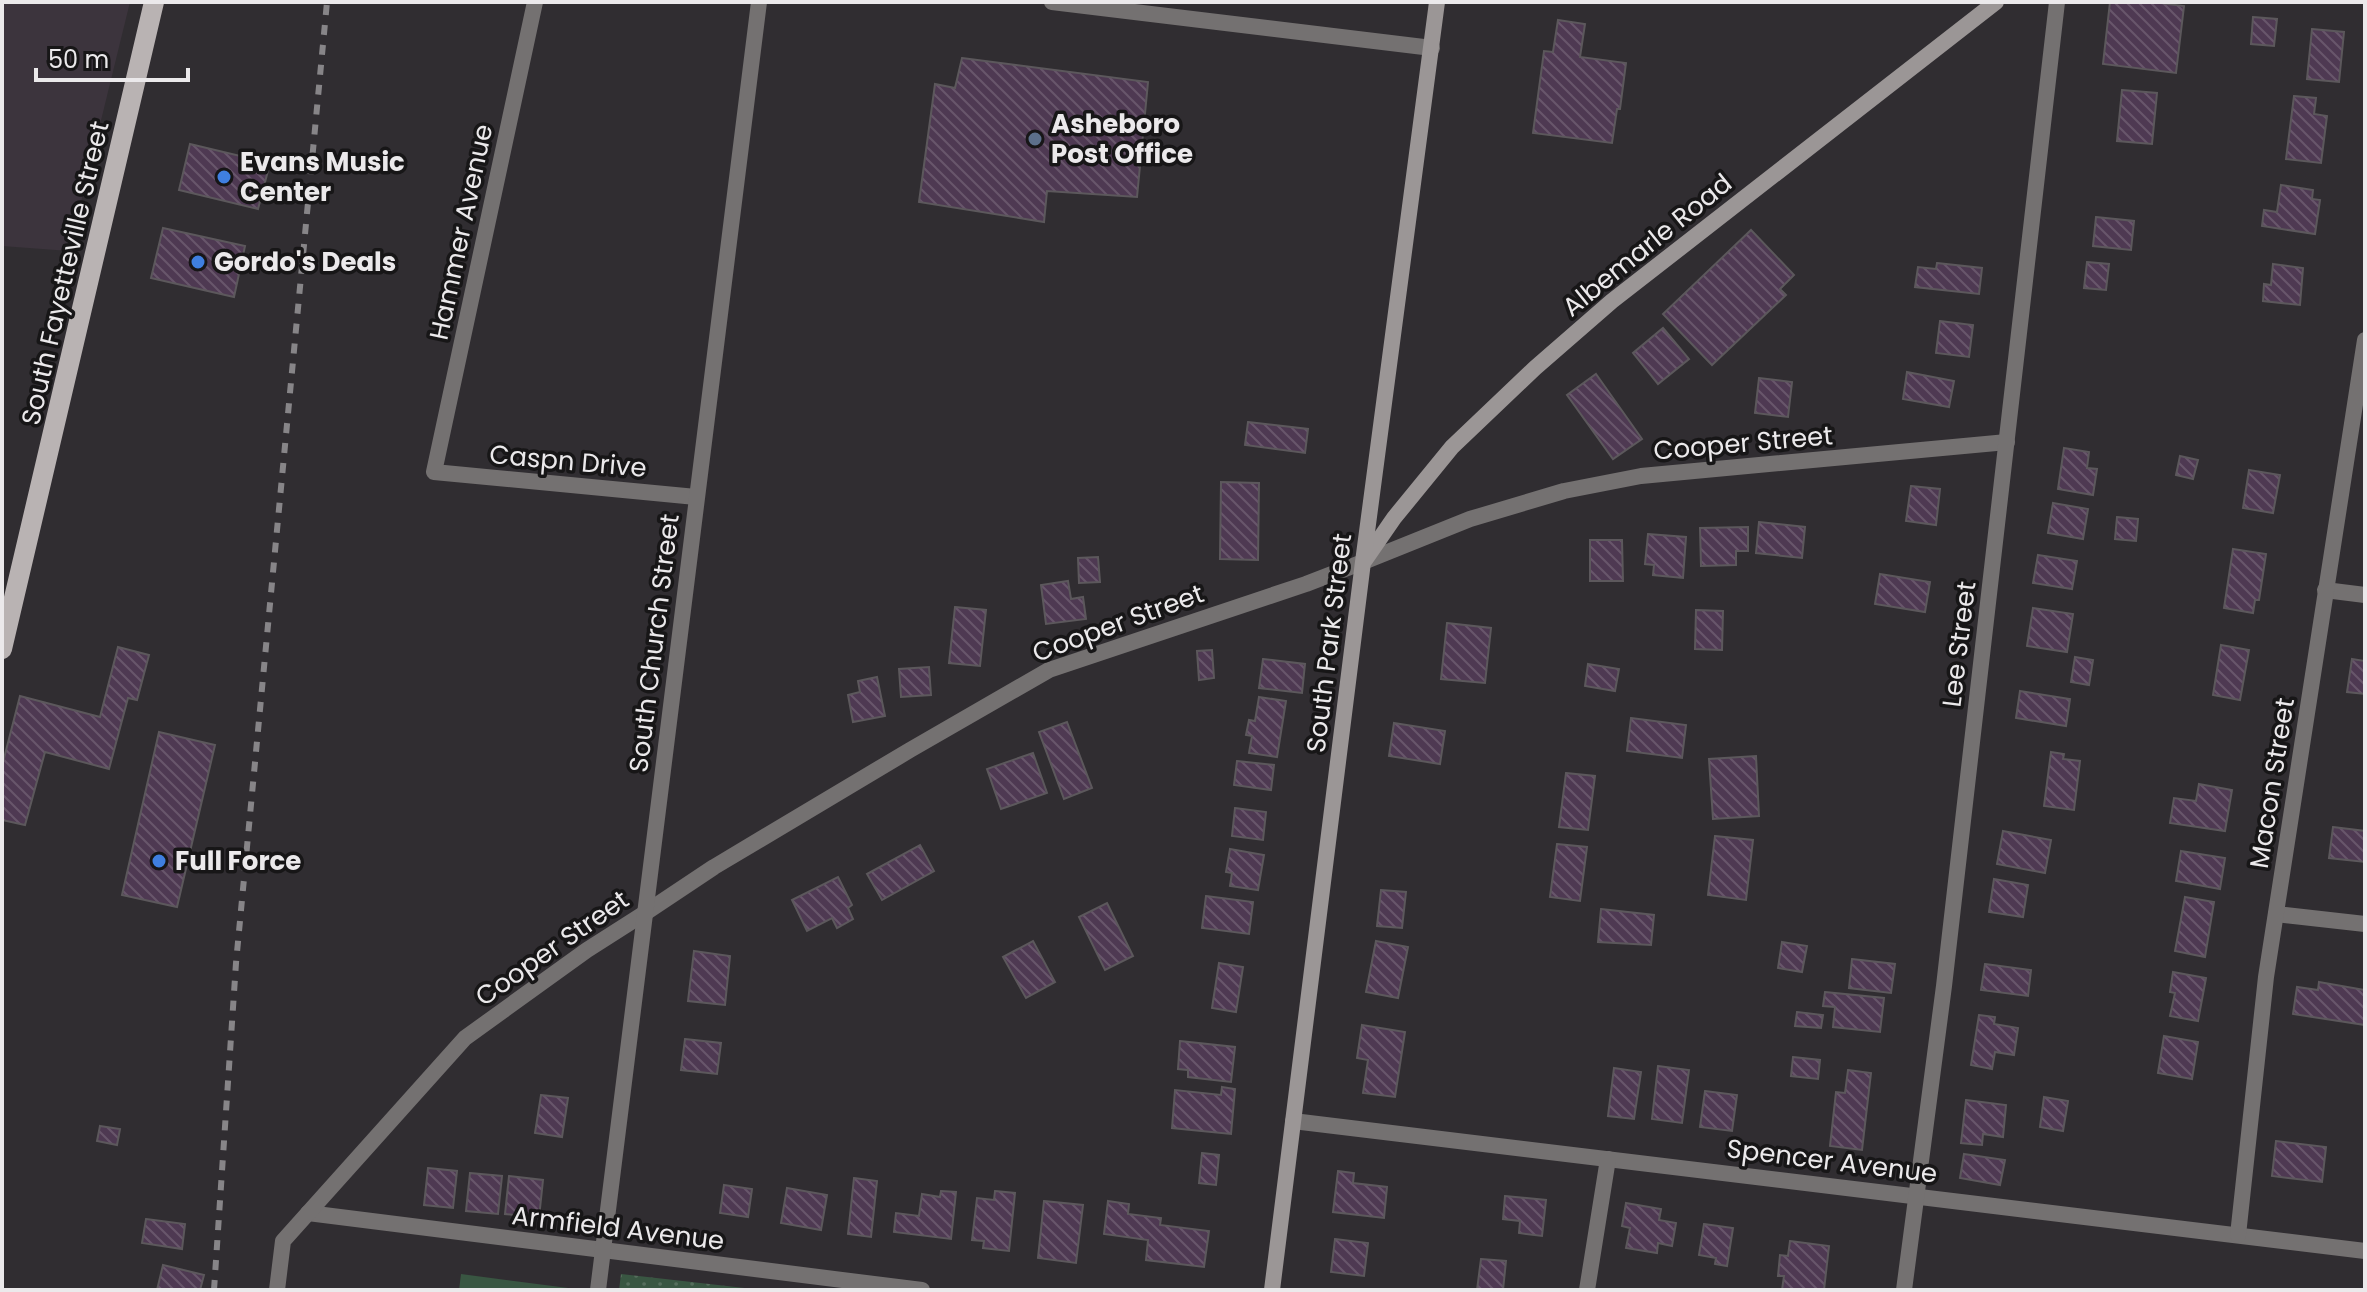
<svg xmlns="http://www.w3.org/2000/svg" width="2367" height="1292" viewBox="0 0 2367 1292" font-family="Poppins,sans-serif">
<defs>
<pattern id="park-dots" width="8" height="8" patternUnits="userSpaceOnUse" patternTransform="scale(2)"><rect width="8" height="8" fill="#395642"/><path d="M2 2h.1M6 6h.1" fill="none" stroke="#566e5d" stroke-width="1.8" stroke-linecap="round"/></pattern>
<pattern id="building-back-hatch" width="6" height="6" patternUnits="userSpaceOnUse" patternTransform="scale(2)"><rect width="6" height="6" fill="#4e3952"/><path d="M-1 5l2 2M0 0l6 6M5-1l2 2" fill="none" stroke="#68566b"/></pattern>
</defs>
<rect width="100%" height="100%" fill="#302d31"/>
<polygon fill="#3c343d" points="2,2 130,2 69,251 2,246"/>
<polygon fill="url(#park-dots)" points="621,1274 762,1290 619,1290"/>
<polygon fill="#395642" points="461,1274 576,1289 576,1290 459,1290"/>
<g fill="url(#building-back-hatch)" stroke="#5c585c" stroke-width="2">
<polygon points="2110,2 2152,2 2184,6 2176,73 2103,64"/>
<polygon points="2253,17 2277,19 2274,46 2251,44"/>
<polygon points="1558,20 1585,24 1580,57 1626,63 1620,109 1617,109 1612,143 1533,133 1544,51 1553,52"/>
<polygon points="2312,29 2344,32 2339,82 2307,79"/>
<polygon points="962,58 1148,82 1137,197 1047,191 1044,222 919,202 935,84 955,88"/>
<polygon points="2122,90 2157,93 2152,144 2117,141"/>
<polygon points="2294,96 2316,98 2314,114 2327,116 2321,163 2286,159"/>
<polygon points="190,144 270,163 258,209 179,190"/>
<polygon points="2281,185 2313,190 2312,199 2320,200 2315,234 2262,226 2264,210 2277,212"/>
<polygon points="2096,217 2134,221 2131,250 2093,246"/>
<polygon points="163,228 245,246 234,297 151,278"/>
<polygon points="1751,230 1794,275 1780,289 1786,295 1712,365 1663,314"/>
<polygon points="2087,262 2109,264 2106,290 2084,288"/>
<polygon points="1937,263 1982,268 1979,294 1915,287 1918,267 1936,269"/>
<polygon points="2273,264 2303,268 2300,305 2263,301 2264,284 2271,285"/>
<polygon points="1940,321 1973,325 1969,357 1936,353"/>
<polygon points="1663,328 1689,359 1658,384 1633,353"/>
<polygon points="1907,372 1954,381 1949,407 1903,399"/>
<polygon points="1596,374 1642,439 1613,459 1567,395"/>
<polygon points="1759,378 1792,382 1788,417 1755,413"/>
<polygon points="1248,422 1308,429 1305,453 1245,445"/>
<polygon points="2064,448 2089,452 2087,468 2097,469 2093,495 2058,489"/>
<polygon points="2180,456 2198,460 2193,479 2176,475"/>
<polygon points="2249,470 2280,475 2273,513 2243,508"/>
<polygon points="1221,482 1259,483 1258,560 1220,559"/>
<polygon points="1911,486 1940,489 1936,525 1906,521"/>
<polygon points="2053,503 2088,509 2083,539 2048,533"/>
<polygon points="2117,517 2138,519 2136,541 2115,539"/>
<polygon points="1759,522 1805,527 1802,558 1756,553"/>
<polygon points="1748,527 1748,551 1736,551 1736,565 1701,566 1700,528"/>
<polygon points="1648,534 1686,537 1683,578 1653,575 1654,565 1645,564"/>
<polygon points="1590,540 1622,540 1623,581 1590,581"/>
<polygon points="2233,549 2266,554 2259,600 2255,600 2253,613 2224,608"/>
<polygon points="2038,555 2077,561 2072,589 2033,583"/>
<polygon points="1098,557 1100,582 1079,583 1078,558"/>
<polygon points="1880,574 1930,582 1925,612 1875,604"/>
<polygon points="1068,581 1071,599 1083,597 1086,619 1046,624 1041,585"/>
<polygon points="955,607 986,610 980,666 949,663"/>
<polygon points="2033,608 2073,614 2067,652 2027,646"/>
<polygon points="1696,610 1723,611 1722,650 1695,649"/>
<polygon points="1447,623 1491,628 1485,683 1441,679"/>
<polygon points="2221,645 2249,650 2240,700 2213,695"/>
<polygon points="118,647 149,655 137,700 128,698 109,769 45,752 25,825 2,820 2,766 20,696 100,717"/>
<polygon points="1212,650 1214,678 1199,680 1197,651"/>
<polygon points="2075,657 2093,660 2089,685 2071,682"/>
<polygon points="1263,659 1305,664 1302,693 1259,688"/>
<polygon points="2352,659 2365,661 2365,694 2347,692"/>
<polygon points="1588,664 1619,669 1615,691 1585,686"/>
<polygon points="929,667 931,695 901,697 899,669"/>
<polygon points="877,677 885,716 853,722 848,695 860,692 858,681"/>
<polygon points="2020,691 2070,699 2066,726 2016,718"/>
<polygon points="1259,697 1286,701 1277,757 1249,753 1252,736 1246,735 1249,720 1255,721"/>
<polygon points="1631,718 1686,725 1682,758 1627,751"/>
<polygon points="1067,722 1092,788 1064,799 1039,732"/>
<polygon points="1394,723 1445,731 1440,764 1389,756"/>
<polygon points="159,732 215,745 177,907 122,895"/>
<polygon points="2051,752 2064,754 2063,759 2080,761 2074,810 2044,806"/>
<polygon points="1033,753 1047,793 1001,809 987,769"/>
<polygon points="1756,756 1759,816 1713,819 1709,759"/>
<polygon points="1237,761 1274,765 1271,790 1234,785"/>
<polygon points="1566,773 1595,776 1588,830 1559,827"/>
<polygon points="2199,784 2232,790 2225,831 2170,823 2174,798 2196,801"/>
<polygon points="1235,808 1266,812 1263,840 1232,836"/>
<polygon points="2333,827 2365,831 2365,862 2329,858"/>
<polygon points="2003,831 2051,840 2045,873 1997,864"/>
<polygon points="1715,836 1753,840 1746,900 1708,895"/>
<polygon points="1557,844 1587,847 1580,901 1550,897"/>
<polygon points="920,845 934,871 882,900 867,874"/>
<polygon points="1230,849 1264,855 1258,890 1230,886 1232,873 1226,872"/>
<polygon points="2181,851 2225,858 2220,889 2176,881"/>
<polygon points="838,877 852,905 848,908 853,919 837,928 832,918 807,931 792,900"/>
<polygon points="1994,879 2028,885 2023,917 1989,912"/>
<polygon points="1381,890 1406,892 1402,928 1377,926"/>
<polygon points="1206,896 1253,902 1249,934 1202,928"/>
<polygon points="2185,897 2214,902 2205,957 2175,951"/>
<polygon points="1107,903 1133,956 1105,970 1079,917"/>
<polygon points="1601,909 1654,915 1651,945 1598,942"/>
<polygon points="1033,941 1055,982 1026,998 1003,957"/>
<polygon points="1376,941 1408,947 1398,998 1366,992"/>
<polygon points="1782,942 1807,946 1802,972 1778,968"/>
<polygon points="694,951 730,956 725,1005 688,1001"/>
<polygon points="1852,959 1895,964 1891,993 1849,988"/>
<polygon points="1219,963 1243,967 1236,1012 1212,1008"/>
<polygon points="1985,964 2031,970 2028,996 1981,990"/>
<polygon points="2173,972 2206,978 2198,1021 2170,1016 2175,993 2170,992"/>
<polygon points="2319,982 2365,990 2365,1025 2293,1014 2297,987 2318,990"/>
<polygon points="1825,992 1884,998 1880,1032 1833,1027 1835,1007 1823,1006"/>
<polygon points="1797,1012 1823,1015 1821,1028 1795,1026"/>
<polygon points="1979,1015 1995,1017 1994,1024 2018,1028 2014,1055 1995,1052 1992,1069 1971,1065"/>
<polygon points="1362,1025 1405,1032 1395,1097 1363,1093 1368,1060 1357,1058"/>
<polygon points="2164,1036 2198,1042 2192,1079 2158,1073"/>
<polygon points="685,1039 721,1043 717,1074 681,1070"/>
<polygon points="1180,1041 1235,1047 1231,1082 1188,1077 1188,1070 1178,1069"/>
<polygon points="1793,1057 1820,1060 1818,1079 1791,1076"/>
<polygon points="1658,1066 1689,1070 1682,1123 1652,1119"/>
<polygon points="1614,1068 1641,1072 1634,1119 1608,1116"/>
<polygon points="1848,1070 1871,1073 1862,1150 1830,1146 1836,1092 1845,1093"/>
<polygon points="1222,1087 1235,1089 1231,1134 1172,1128 1175,1090 1221,1095"/>
<polygon points="1705,1091 1737,1095 1732,1131 1700,1127"/>
<polygon points="541,1095 568,1098 562,1137 535,1133"/>
<polygon points="2044,1097 2068,1101 2063,1131 2040,1127"/>
<polygon points="1966,1100 2006,1105 2003,1137 1983,1134 1982,1145 1961,1143"/>
<polygon points="100,1126 120,1129 117,1145 97,1141"/>
<polygon points="2276,1141 2326,1147 2322,1182 2272,1176"/>
<polygon points="1202,1153 1219,1155 1216,1185 1199,1183"/>
<polygon points="1964,1154 2005,1160 2000,1185 1960,1178"/>
<polygon points="428,1168 457,1171 453,1208 424,1205"/>
<polygon points="1338,1171 1354,1173 1353,1183 1387,1187 1384,1218 1333,1212"/>
<polygon points="470,1173 502,1176 498,1214 466,1211"/>
<polygon points="509,1176 543,1180 539,1218 505,1214"/>
<polygon points="854,1178 877,1181 871,1237 848,1234"/>
<polygon points="724,1185 752,1189 748,1217 720,1213"/>
<polygon points="787,1188 827,1195 821,1230 781,1223"/>
<polygon points="941,1191 956,1192 951,1239 894,1232 896,1213 919,1216 922,1194 940,1197"/>
<polygon points="995,1191 1015,1193 1009,1251 983,1248 984,1241 972,1240 977,1198 994,1200"/>
<polygon points="1505,1196 1546,1200 1542,1236 1519,1233 1520,1221 1503,1219"/>
<polygon points="1044,1201 1083,1205 1076,1263 1038,1258"/>
<polygon points="1108,1201 1129,1204 1128,1214 1161,1218 1160,1225 1209,1231 1204,1267 1146,1260 1148,1240 1104,1234"/>
<polygon points="1626,1203 1661,1209 1659,1220 1676,1223 1672,1246 1658,1243 1657,1253 1626,1248 1630,1228 1622,1226"/>
<polygon points="146,1219 185,1224 182,1249 142,1243"/>
<polygon points="1704,1224 1733,1228 1727,1266 1715,1264 1716,1258 1699,1255"/>
<polygon points="1335,1239 1368,1243 1364,1276 1331,1272"/>
<polygon points="1790,1241 1829,1246 1824,1290 1782,1290 1784,1276 1778,1276 1780,1255 1788,1256"/>
<polygon points="1481,1259 1506,1261 1503,1290 1477,1290"/>
<polygon points="163,1265 204,1275 200,1290 157,1290"/>
</g>
<g fill="none" stroke-linecap="round" stroke-linejoin="round">
<g stroke="#747171" stroke-width="16">
<polyline points="535,2 434,472 696,497"/>
<polyline points="1052,2 1432,48"/>
<polyline points="1363,562 1470,519 1564,491 1641,476 2007,442"/>
<polyline points="2325,590 2365,595"/>
<polyline points="2276,914 2365,924"/>
<polyline points="1293,1121 2365,1251"/>
<polyline points="308,1213 922,1290"/>
<polyline points="2238,1235 2266,977 2365,340"/>
<polyline points="277,1290 283,1241 465,1038 587,950 645,913"/>
<polyline points="1587,1290 1608,1159"/>
<polyline points="1904,1290 1944,986 2057,2"/>
</g>
<g stroke="#747171" stroke-width="16">
<polyline points="645,913 714,867 910,750 1049,670 1306,584 1363,562"/>
<polyline points="598,1290 759,2"/>
</g>
<g stroke="#9b9696" stroke-width="16">
<polyline points="1365,560 1394,518 1452,447 1535,368 1612,301 1996,2"/>
<polyline points="1272,1290 1363,562 1437,2"/>
</g>
<polyline stroke="#b9b3b3" stroke-width="20" points="2,649 154,2"/>
<polyline stroke="#878588" stroke-width="6" stroke-dasharray="10 10" stroke-linecap="butt" points="214,1290 236,963 327,2"/>
</g>
<circle fill="#5c6f8a" stroke="#171617" stroke-width="3" cx="1035" cy="139" r="8"/>
<g fill="#3f7fe0" stroke="#171617" stroke-width="3">
<circle cx="224" cy="177" r="8"/>
<circle cx="198" cy="262" r="8"/>
<circle cx="159" cy="861" r="8"/>
</g>
<g text-anchor="middle" stroke-width="7" stroke-linejoin="round" paint-order="stroke">
<g font-size="26" font-weight="bold" fill="#ebe9eb" stroke="#171617" text-anchor="start">
<text x="1051" y="133">Asheboro<tspan x="1051" dy="30">Post Office</tspan></text>
<text x="240" y="171">Evans Music<tspan x="240" dy="30">Center</tspan></text>
<text x="214" y="271">Gordo's Deals</text>
<text x="175" y="870">Full Force</text>
</g>
<g font-size="26" fill="#ebe9eb" stroke="#171617">
<text transform="translate(461 232) rotate(-78)" y="9">Hammer Avenue</text>
<text transform="translate(1647 245) rotate(-39)" y="9">Albemarle Road</text>
<text transform="translate(65 273) rotate(-77)" y="9">South Fayetteville Street</text>
<text transform="translate(1743 443) rotate(-5)" y="9">Cooper Street</text>
<text transform="translate(568 461) rotate(5)" y="9">Caspn Drive</text>
<text transform="translate(1118 623) rotate(-20)" y="9">Cooper Street</text>
<text transform="translate(654 643) rotate(-83)" y="9">South Church Street</text>
<text transform="translate(1329 643) rotate(-83)" y="9">South Park Street</text>
<text transform="translate(1959 644) rotate(-83)" y="9">Lee Street</text>
<text transform="translate(2272 783) rotate(-81)" y="9">Macon Street</text>
<text transform="translate(552 948) rotate(-35)" y="9">Cooper Street</text>
<text transform="translate(1832 1161) rotate(7)" y="9">Spencer Avenue</text>
<text transform="translate(618 1228) rotate(7)" y="9">Armfield Avenue</text>
</g>
</g>
<rect width="2367" height="1292" fill="none" stroke="#ebe9eb" stroke-width="8"/>
<path d="M36 68v12h152v-12" fill="none" stroke="#ebe9eb" stroke-width="4"/>
<text x="48" y="68" font-size="24" fill="#ebe9eb" stroke="#171617" stroke-width="6" paint-order="stroke">50 m</text>
</svg>
